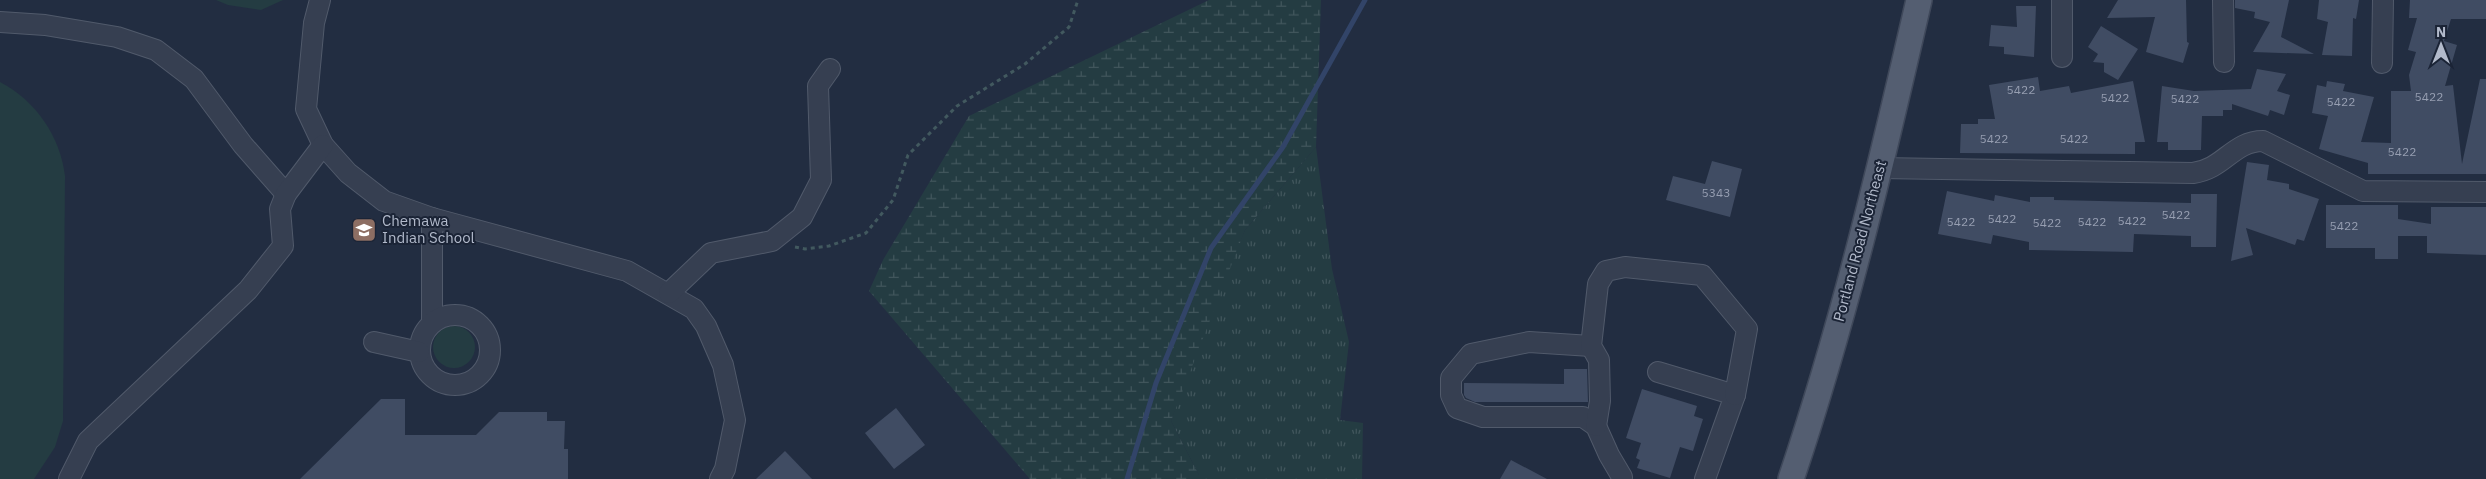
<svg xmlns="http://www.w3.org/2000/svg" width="2486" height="479" viewBox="0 0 2486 479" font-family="'IBM Plex Sans',sans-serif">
<defs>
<pattern id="grass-tufts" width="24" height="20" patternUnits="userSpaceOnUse" patternTransform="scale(1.25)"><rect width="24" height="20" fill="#243c42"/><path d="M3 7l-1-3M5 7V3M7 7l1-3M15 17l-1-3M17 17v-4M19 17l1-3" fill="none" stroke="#41565c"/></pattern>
<pattern id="wetland-marsh" width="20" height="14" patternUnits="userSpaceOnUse" patternTransform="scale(1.25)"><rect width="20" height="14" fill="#243c42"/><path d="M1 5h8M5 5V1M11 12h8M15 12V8" fill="none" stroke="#41565c"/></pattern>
</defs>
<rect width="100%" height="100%" fill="#222d41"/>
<polygon fill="url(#grass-tufts)" points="1316,147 1332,269 1349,342 1340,420 1363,423 1362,479 1199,479 1199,475 1171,421 1205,324 1245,230"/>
<polygon fill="url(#wetland-marsh)" points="1209,0 1321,0 1316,147 1245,230 1171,421 1199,475 1199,479 1030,479 869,291 883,260 969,116"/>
<g fill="#243c42">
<polygon points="216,0 283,0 261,10 228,5"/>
<path d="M0,82C36,101 60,136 65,176L63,421L55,447L34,479H0Z"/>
<circle cx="454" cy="347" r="21"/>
</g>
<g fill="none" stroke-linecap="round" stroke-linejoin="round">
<polyline stroke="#324468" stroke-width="5" points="1127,479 1156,383 1211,248 1283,147 1365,0"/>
</g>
<g fill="#404c63">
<polygon points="2118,0 2186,0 2187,42 2189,43 2183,63 2146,52 2155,17 2107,18"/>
<polygon points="2235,0 2289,0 2281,37 2314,54 2253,52 2270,22 2254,18 2255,12 2235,8"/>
<polygon points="2319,0 2359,0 2356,19 2353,18 2352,56 2322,55 2328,22 2317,19"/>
<polygon points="2410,0 2486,0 2486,19 2451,19 2444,41 2457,45 2445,86 2453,85 2462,164 2480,79 2486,79 2486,174 2368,174 2368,163 2319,149 2328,116 2312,113 2317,85 2326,87 2327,81 2345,84 2343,91 2374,97 2361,142 2391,143 2391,91 2411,91 2409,75 2416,52 2408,50 2417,18 2409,18"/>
<polygon points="2016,6 2036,6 2034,57 2004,54 2004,47 1989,46 1991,25 2017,27"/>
<polygon points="2101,26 2138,49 2118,80 2104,72 2104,63 2093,62 2098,54 2088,47"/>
<polygon points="2257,69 2286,74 2277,91 2290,95 2284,115 2270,110 2268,116 2232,104 2232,110 2223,110 2223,116 2202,116 2201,150 2168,150 2168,142 2157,142 2162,86 2194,91 2251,89"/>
<polygon points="2038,77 2040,91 2069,86 2071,93 2133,81 2145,142 2135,142 2135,154 1960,153 1961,124 1978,124 1978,119 1995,119 1989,85"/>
<polygon points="1712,161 1742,169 1730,217 1666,200 1673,176 1705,184"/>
<polygon points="2247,162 2269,165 2267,180 2289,184 2289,189 2319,199 2304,241 2297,239 2295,245 2246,228 2253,255 2231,261"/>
<polygon points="1947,191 1994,201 1995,195 2030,202 2030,197 2054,197 2054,200 2191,203 2191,194 2217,194 2216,247 2191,247 2191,236 2134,234 2133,252 2029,250 2029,242 1993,235 1991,244 1938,234"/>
<polygon points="2326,205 2398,205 2398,219 2431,224 2431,207 2486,207 2486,255 2427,253 2427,236 2398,236 2398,259 2375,259 2375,248 2326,248"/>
<polygon points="1564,369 1587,369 1588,402 1475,402 1466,398 1464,395 1464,383 1564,384"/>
<polygon points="1642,389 1697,406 1694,416 1703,419 1693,451 1680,447 1670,478 1637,468 1640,460 1636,458 1641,443 1626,438"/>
<polygon points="381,399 405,399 405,435 476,435 499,412 547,412 547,421 565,421 564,449 568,449 568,479 300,479"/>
<polygon points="896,408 925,445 894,469 865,433"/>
<polygon points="785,451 812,479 756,479"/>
<polygon points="1511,460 1547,479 1500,479"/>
</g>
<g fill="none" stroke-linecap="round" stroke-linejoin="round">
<defs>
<g id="minor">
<polyline points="320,0 314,23 306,109 323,145 348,173 384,201 432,218 627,271 694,309 706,326 723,365 735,420 725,469 720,479"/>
<polyline points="2062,0 2062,57"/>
<polyline points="2223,0 2224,62"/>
<polyline points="0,22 45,25 117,37 156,50 194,79 243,145 286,194"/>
<polyline points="2382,63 2383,0"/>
<path d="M1880,168L2193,173C2224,169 2233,141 2263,141L2363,191L2486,192"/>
<polyline points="432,218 432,323"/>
<polyline points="669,293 711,253 772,241 802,217 821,180 818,86 830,69"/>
<circle cx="455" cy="350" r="35"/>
<polyline points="374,342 419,352"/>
<polyline points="1591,346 1529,342 1471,354 1451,378 1451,395 1457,408 1483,417 1583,417 1596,426 1609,455 1622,477"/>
<polyline points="1658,372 1735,395 1705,479"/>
<polyline points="1596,426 1600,401 1599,360 1591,346 1598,284 1606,271 1625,267 1702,275 1747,329 1735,395"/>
<polyline points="69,479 88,441 248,290 283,246 280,209 286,194 323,145"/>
</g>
<path id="major" d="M1791,479C1844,322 1882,161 1919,0"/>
</defs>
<use href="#minor" stroke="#515a6b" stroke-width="22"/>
<use href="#major" stroke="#3f485a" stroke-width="28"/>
<polyline stroke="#42595f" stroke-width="3" stroke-dasharray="4 4" stroke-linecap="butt" points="795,247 805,249 829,246 866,233 893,200 908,155 957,106 1025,64 1069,27 1078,0"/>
<use href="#minor" stroke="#363f51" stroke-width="20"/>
<use href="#major" stroke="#545e71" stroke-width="25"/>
</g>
<defs>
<symbol id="school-square" viewBox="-11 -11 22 22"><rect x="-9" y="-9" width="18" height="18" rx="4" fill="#8d6e63" stroke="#1b2436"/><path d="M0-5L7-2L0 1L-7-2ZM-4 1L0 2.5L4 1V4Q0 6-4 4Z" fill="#fff"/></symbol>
</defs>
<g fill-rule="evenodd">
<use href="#school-square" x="350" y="216" width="28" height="28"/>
</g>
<g text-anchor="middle" stroke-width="4" stroke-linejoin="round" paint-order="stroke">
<g font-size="12" fill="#969eb1">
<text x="2021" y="94">5422</text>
<text x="2429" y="101">5422</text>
<text x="2115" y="102">5422</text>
<text x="2185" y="103">5422</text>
<text x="2341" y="106">5422</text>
<text x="1994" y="143">5422</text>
<text x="2074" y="143">5422</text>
<text x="2402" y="156">5422</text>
<text x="1716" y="197">5343</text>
<text x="2176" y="219">5422</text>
<text x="2002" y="223">5422</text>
<text x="2132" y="225">5422</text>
<text x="1961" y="226">5422</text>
<text x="2092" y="226">5422</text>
<text x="2047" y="227">5422</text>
<text x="2344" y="230">5422</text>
</g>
<g font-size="15" fill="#b2bacb" stroke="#1b2436" text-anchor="start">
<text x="382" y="226">Chemawa<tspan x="382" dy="17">Indian School</tspan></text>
</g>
<g font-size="15" fill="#b2bacb" stroke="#1b2436">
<text transform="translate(1860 241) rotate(-75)" y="5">Portland Road Northeast</text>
</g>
</g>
<g transform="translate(2441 45)" stroke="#1b2436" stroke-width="4" paint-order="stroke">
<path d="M0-4L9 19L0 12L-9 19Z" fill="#b2bacb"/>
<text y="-8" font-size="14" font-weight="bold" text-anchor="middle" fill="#b2bacb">N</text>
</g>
</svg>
